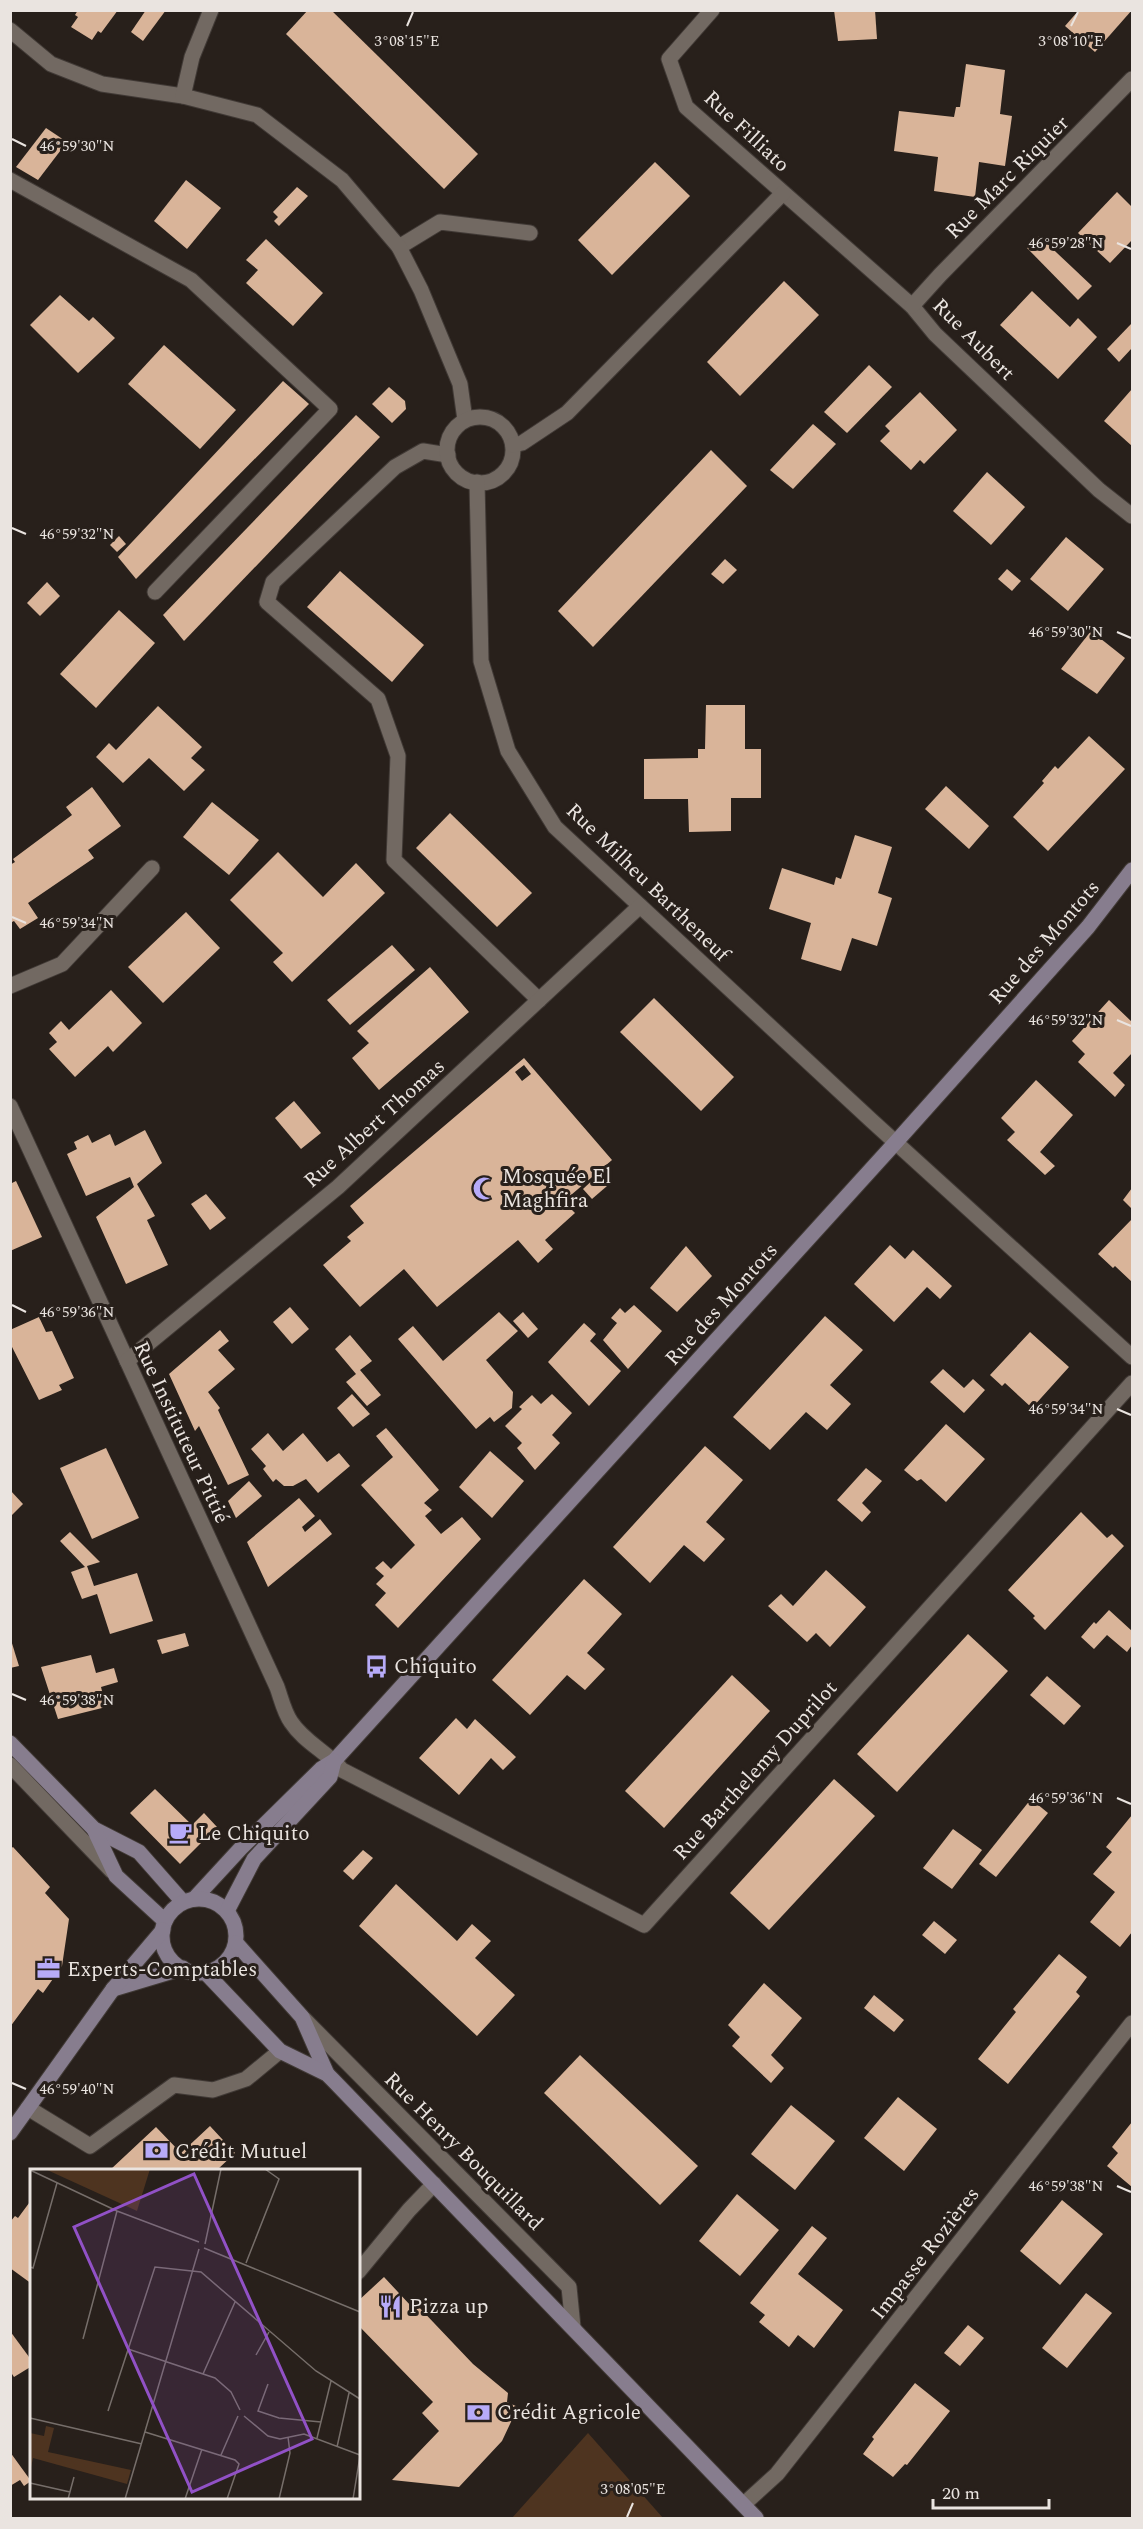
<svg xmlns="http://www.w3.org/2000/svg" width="1143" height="2529" viewBox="0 0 1143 2529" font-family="Spectral,serif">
<rect width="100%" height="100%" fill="#28201b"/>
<polygon fill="#4e3420" points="588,2433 663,2518 512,2518"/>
<g fill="#d9b499" fill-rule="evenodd">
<polygon points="78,10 118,10 101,33 98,31 92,40 71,27 78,17 75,15"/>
<polygon points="146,10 166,10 143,41 131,32"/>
<polygon points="308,10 331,10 478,154 444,189 286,34"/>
<polygon points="834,10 875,10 877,39 838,41"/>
<polygon points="1079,10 1132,10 1095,52 1065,26"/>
<polygon points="966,64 1005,70 1000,114 1012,116 1005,166 979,162 975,197 934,191 938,157 894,151 899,111 954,117 956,107 960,107"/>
<polygon points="46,128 67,142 38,180 16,167"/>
<polygon points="655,162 690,196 612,275 578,240"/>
<polygon points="186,180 221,208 187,249 154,221"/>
<polygon points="297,187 308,196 279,226 274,221 278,217 273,212"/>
<polygon points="1117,192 1132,207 1132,240 1110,263 1078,233"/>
<polygon points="1039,236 1092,286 1078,300 1027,248"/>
<polygon points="266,239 323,293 293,326 246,283 258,270 246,260"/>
<polygon points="784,281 819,315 740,396 707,362"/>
<polygon points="1032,291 1070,327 1078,318 1097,337 1058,379 1000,325"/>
<polygon points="60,295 89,321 93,317 115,338 78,373 30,325"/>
<polygon points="1132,323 1132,348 1119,362 1107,349"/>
<polygon points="164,345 236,410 200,449 128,384"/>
<polygon points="869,365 892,387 847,433 824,412"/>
<polygon points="283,381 309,404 136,579 118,557"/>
<polygon points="389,387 405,401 406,409 392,423 372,404"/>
<polygon points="1132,389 1132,446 1104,421"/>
<polygon points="920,392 957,430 924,464 920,460 911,470 880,441 890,431 885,426"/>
<polygon points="356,415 380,437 184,641 163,615"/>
<polygon points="813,424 836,444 793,489 770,470"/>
<polygon points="711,450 747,486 593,647 558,611"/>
<polygon points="987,472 1025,507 991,545 953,511"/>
<polygon points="119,536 126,544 117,552 110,545"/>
<polygon points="1066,537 1104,569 1068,611 1030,579"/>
<polygon points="725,559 737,570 723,584 711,574"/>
<polygon points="1007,569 1021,581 1012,591 998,579"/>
<polygon points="340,571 424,645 392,682 307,607"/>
<polygon points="47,582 60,596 40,616 27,603"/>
<polygon points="119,610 155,643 96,708 60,674"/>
<polygon points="1091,631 1125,658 1097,694 1061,669"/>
<polygon points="706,705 745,705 745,749 761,749 761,798 731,798 731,831 689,832 688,799 644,799 644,759 698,758 698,749 705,749"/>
<polygon points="158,706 202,747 191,758 205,770 184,791 149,758 123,783 96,757 109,743 116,750"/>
<polygon points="1089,736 1125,769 1048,851 1013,817 1044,783 1042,781 1055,766 1058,769"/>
<polygon points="946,786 989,826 969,849 925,809"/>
<polygon points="92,787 121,826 88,850 94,858 28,903 38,918 20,929 14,921 10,923 10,865 15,862 13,859 72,815 66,807"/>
<polygon points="212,802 259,840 229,875 183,837"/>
<polygon points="450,813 532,893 497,927 416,848"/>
<polygon points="855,835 892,847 878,893 892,898 877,946 852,938 841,971 801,959 811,923 769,909 782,868 834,885 836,877 841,879"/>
<polygon points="278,852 323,897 356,863 385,893 292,982 273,962 283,953 230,900"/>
<polygon points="186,912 220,948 163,1003 128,967"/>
<polygon points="392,945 415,970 350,1025 327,1000"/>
<polygon points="430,967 469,1012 379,1090 352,1058 369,1043 357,1031"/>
<polygon points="111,990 142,1023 113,1052 108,1046 75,1077 49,1049 57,1042 49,1033 61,1021 69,1030"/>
<polygon points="654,998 734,1077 701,1111 620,1032"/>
<polygon points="1109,1000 1132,1022 1132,1053 1113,1073 1125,1085 1115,1097 1078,1062 1085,1054 1072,1041"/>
<path d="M524,1058L612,1160L564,1201L566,1203L572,1198L576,1204L571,1209L575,1213L545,1240L553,1249L538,1263L518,1240L437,1307L404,1269L360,1307L323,1265L351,1241L347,1237L364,1223L350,1206ZM524,1065L531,1074L522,1081L515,1072Z"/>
<polygon points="1036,1080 1073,1115 1040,1152 1055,1166 1045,1175 1007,1140 1015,1132 1001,1118"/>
<polygon points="294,1101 321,1133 301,1149 275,1118"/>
<polygon points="145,1130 162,1163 137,1184 155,1216 147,1220 168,1265 126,1284 96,1217 134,1187 130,1177 86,1196 67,1154 77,1149 74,1142 88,1135 92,1143 110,1134 115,1146"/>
<polygon points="598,1175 607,1186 592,1199 583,1189"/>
<polygon points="16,1181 42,1237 10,1251 10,1184"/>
<polygon points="1132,1188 1132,1209 1123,1200"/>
<polygon points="206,1194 226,1218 210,1230 191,1204"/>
<polygon points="1132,1219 1132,1282 1115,1266 1113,1268 1098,1254"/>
<polygon points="890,1245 905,1259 913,1250 952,1286 940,1299 927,1287 894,1322 854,1284"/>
<polygon points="686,1246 712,1276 677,1312 650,1288"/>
<polygon points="634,1305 662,1331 628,1369 603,1340 617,1323 611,1318 620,1308 625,1313"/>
<polygon points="290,1307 309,1329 292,1344 273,1322"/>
<polygon points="499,1312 518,1331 486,1360 513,1392 512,1408 494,1422 490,1417 476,1429 398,1339 413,1326 443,1361"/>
<polygon points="523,1312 538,1329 528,1338 513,1321"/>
<polygon points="825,1316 863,1350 830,1385 851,1404 827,1430 806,1412 770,1450 733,1417"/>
<polygon points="39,1317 46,1332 52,1331 74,1378 59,1385 62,1390 39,1400 10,1343 10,1330"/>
<polygon points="584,1323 596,1334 590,1341 621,1371 589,1406 548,1362"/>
<polygon points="220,1330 229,1341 218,1350 235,1369 208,1392 220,1408 218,1410 249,1475 228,1485 199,1426 195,1431 169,1374"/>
<polygon points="1030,1332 1069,1367 1032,1408 1005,1383 1002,1386 990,1375"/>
<polygon points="350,1335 372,1361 360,1370 381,1395 367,1406 346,1382 356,1374 335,1349"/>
<polygon points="943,1369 964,1388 973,1379 985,1390 964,1413 930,1382"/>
<polygon points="352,1394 370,1414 353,1427 337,1408"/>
<polygon points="552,1394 572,1413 552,1435 560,1443 535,1470 517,1448 522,1443 505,1426 522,1409 519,1407 532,1395 541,1404"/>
<polygon points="946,1424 985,1459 946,1502 921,1479 917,1481 904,1470"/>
<polygon points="386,1428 439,1490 424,1503 432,1510 425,1516 441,1534 462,1517 481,1539 398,1628 375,1605 386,1593 376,1584 384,1576 375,1568 383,1561 391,1569 415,1545 361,1485 393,1457 376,1436"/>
<polygon points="268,1433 283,1451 303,1433 327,1462 339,1453 350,1466 318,1493 306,1479 293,1486 284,1486 276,1479 273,1482 263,1469 266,1466 251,1449"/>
<polygon points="705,1446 743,1480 706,1522 725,1539 704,1562 684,1545 650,1583 613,1547"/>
<polygon points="106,1448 139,1518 92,1539 60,1468"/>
<polygon points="490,1451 524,1481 492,1518 459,1487"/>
<polygon points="866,1468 882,1481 862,1503 871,1512 862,1522 837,1500"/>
<polygon points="249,1481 262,1496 236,1518 228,1501"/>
<polygon points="10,1490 23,1504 10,1517"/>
<polygon points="299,1498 315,1516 302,1527 305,1532 320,1519 332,1534 268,1587 247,1542"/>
<polygon points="1081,1512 1107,1538 1112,1534 1124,1546 1045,1630 1033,1618 1035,1616 1008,1590"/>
<polygon points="70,1532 100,1562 87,1566 94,1586 137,1573 153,1621 110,1634 97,1594 82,1599 71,1572 85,1567 60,1541"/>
<polygon points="826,1570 866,1607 830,1647 816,1633 807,1642 768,1606 781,1594 793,1606"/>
<polygon points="584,1579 622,1614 587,1653 605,1669 585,1690 567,1675 530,1715 492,1680"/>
<polygon points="1109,1610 1132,1631 1132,1645 1127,1652 1107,1635 1094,1649 1081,1637 1094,1622 1096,1624"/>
<polygon points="185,1633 189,1646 162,1654 157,1640"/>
<polygon points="968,1634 1008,1671 897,1792 857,1754"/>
<polygon points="10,1637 19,1666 10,1668"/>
<polygon points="91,1655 96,1673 114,1668 118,1682 101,1687 106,1707 58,1719 41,1667"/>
<polygon points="732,1675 770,1711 664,1828 625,1791"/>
<polygon points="1047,1676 1081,1706 1064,1725 1030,1695"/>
<polygon points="456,1718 467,1729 475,1719 516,1757 503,1770 491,1758 459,1795 419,1758"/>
<polygon points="834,1779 875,1816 769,1930 730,1893"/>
<polygon points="155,1789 192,1825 204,1813 217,1827 180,1864 130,1813"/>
<polygon points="1031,1799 1048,1813 996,1877 979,1864"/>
<polygon points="1132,1815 1132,1932 1120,1947 1090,1922 1115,1892 1093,1874 1112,1852 1106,1847"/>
<polygon points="953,1829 982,1850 952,1889 923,1868"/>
<polygon points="13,1847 50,1887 45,1893 69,1919 62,1966 43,1993 38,1989 10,2027 10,1849"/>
<polygon points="363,1850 373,1858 353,1880 343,1871"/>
<polygon points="396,1884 457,1941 472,1924 491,1941 475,1958 515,1995 477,2036 359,1926"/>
<polygon points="934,1921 957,1940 945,1954 922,1935"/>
<polygon points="1059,1954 1087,1977 1076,1992 1080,1996 1008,2084 978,2059 1016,2012 1013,2009"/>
<polygon points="764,1983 802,2018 771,2055 784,2068 771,2083 732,2046 740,2037 728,2025"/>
<polygon points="874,1995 904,2020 894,2032 864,2008"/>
<polygon points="580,2055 698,2166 660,2205 544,2093"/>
<polygon points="898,2097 937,2129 904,2171 864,2138"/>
<polygon points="791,2105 835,2141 795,2190 751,2154"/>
<polygon points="1132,2122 1132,2187 1107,2166 1118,2153 1112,2147"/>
<polygon points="210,2126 235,2153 217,2170 110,2170 156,2127 181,2153"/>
<polygon points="737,2194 779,2230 740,2276 699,2241"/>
<polygon points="32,2199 32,2284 10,2268 10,2222 15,2216 18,2218"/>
<polygon points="1062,2200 1103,2234 1060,2285 1020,2251"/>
<polygon points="812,2226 827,2238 798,2274 843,2310 814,2348 798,2335 789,2347 759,2322 765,2315 750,2303"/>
<polygon points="384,2277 411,2306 415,2303 473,2364 508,2393 507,2402 518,2407 502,2441 459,2487 392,2480 439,2431 422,2413 433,2402 358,2325 358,2301"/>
<polygon points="1086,2293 1112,2313 1067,2368 1042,2348"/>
<polygon points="968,2325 984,2338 960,2366 944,2353"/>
<polygon points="10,2331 32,2361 32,2366 14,2377 10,2371"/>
<polygon points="915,2383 950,2411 907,2465 905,2464 893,2477 863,2454 874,2439 872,2437"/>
<polygon points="10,2452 31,2481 24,2486 20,2480 10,2486"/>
</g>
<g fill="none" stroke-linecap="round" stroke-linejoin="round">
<defs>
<g id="lane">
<polyline points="399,247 440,222 530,233"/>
<polyline points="448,455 423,451 395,467 273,582 267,602 378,699 398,756 394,860 539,1000"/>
<polyline points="10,1765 112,1871"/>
<polyline points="304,2019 569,2287 573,2327"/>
<polyline points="28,2108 90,2146 174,2085 213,2090 246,2079 280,2051"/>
<polyline points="358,2272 409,2210 434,2184"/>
</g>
<g id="street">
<polyline points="712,10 669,59 686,107 912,306 935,334 1099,490 1132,516"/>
<polyline points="10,30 51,64 102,84 183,96 257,115 342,180 399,247 421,290 460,384 465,420"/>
<polyline points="183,96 192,57 211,10"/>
<polyline points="10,180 191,280 330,409 155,592"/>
<polyline points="912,306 940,275 1132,79"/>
<circle cx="480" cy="450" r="33"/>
<polyline points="513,445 522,443 567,413 783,193"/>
<polyline points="477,482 481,661 508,751 555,827 872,1121 1132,1357"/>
<polyline points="10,986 62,964 152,868"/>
<path d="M10,1106L277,1687C281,1698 284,1712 291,1722C304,1742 327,1752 342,1770L644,1925L1132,1383"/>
<polyline points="127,1361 338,1187 640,906"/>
<polyline points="744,2504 777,2474 1132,2023"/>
</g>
<g id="secondary">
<polyline points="10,1743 94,1829 139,1852 183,1902"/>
<polyline points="94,1829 116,1876 165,1921"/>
<polyline points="194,1899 241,1848 321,1769 334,1761 896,1142 1088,927 1132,870"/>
<circle cx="199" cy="1936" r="37"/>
<polyline points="227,1911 254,1859 330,1777 334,1761"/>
<polyline points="236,1943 302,2017 327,2074"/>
<polyline points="205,1972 280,2051 327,2074 333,2080 756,2518"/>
<polyline points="113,1989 183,1968"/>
<polyline points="10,2133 113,1989 163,1930"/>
</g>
</defs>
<use href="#lane" stroke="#413a36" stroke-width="17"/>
<use href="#street" stroke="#413a36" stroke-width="17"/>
<use href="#secondary" stroke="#413a36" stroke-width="17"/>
<use href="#lane" stroke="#726962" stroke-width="15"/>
<use href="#street" stroke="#726962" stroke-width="15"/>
<use href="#secondary" stroke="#877d8e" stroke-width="15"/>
</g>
<path fill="none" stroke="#eae4e0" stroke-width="2" d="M407,26L413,12M1071,26L1078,12M12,139L26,146M1117,243L1131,249M12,528L26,534M1117,632L1131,638M12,917L26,923M1117,1020L1131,1026M12,1305L26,1312M1117,1409L1131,1415M12,1694L26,1700M1117,1798L1131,1804M12,2083L26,2089M1117,2186L1131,2192M627,2517L633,2503"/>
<defs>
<symbol id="mosque-bare" viewBox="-9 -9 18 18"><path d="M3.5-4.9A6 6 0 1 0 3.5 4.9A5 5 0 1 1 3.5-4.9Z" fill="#b7abf8" stroke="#28201b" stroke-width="2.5" paint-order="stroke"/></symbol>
<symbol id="bus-bare" viewBox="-9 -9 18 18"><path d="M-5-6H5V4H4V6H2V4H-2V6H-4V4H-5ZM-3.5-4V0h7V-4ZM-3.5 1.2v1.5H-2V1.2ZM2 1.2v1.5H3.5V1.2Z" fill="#b7abf8" stroke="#28201b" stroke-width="2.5" paint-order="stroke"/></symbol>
<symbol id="cafe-bare" viewBox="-9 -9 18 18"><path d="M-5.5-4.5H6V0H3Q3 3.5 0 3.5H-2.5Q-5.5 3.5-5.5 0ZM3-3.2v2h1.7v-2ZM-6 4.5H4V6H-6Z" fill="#b7abf8" stroke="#28201b" stroke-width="2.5" paint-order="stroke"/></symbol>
<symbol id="office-bare" viewBox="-9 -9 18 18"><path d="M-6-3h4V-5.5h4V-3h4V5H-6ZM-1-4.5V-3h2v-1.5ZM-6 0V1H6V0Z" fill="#b7abf8" stroke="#28201b" stroke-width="2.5" paint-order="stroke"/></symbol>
<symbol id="bank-bare" viewBox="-9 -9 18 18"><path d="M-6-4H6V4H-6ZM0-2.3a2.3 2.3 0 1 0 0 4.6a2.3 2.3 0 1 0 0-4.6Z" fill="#b7abf8" stroke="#28201b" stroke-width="2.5" paint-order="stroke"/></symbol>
<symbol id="restaurant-bare" viewBox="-9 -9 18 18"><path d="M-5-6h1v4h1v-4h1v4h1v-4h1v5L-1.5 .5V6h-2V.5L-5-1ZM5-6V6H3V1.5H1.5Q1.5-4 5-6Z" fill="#b7abf8" stroke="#28201b" stroke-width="2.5" paint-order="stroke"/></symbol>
</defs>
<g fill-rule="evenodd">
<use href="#mosque-bare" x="468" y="1172" width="33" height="33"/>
<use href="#bus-bare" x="360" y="1650" width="33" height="33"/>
<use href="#cafe-bare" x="164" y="1816" width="33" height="33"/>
<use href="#office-bare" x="32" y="1952" width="33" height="33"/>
<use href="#bank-bare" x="140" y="2134" width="33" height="33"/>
<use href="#restaurant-bare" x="374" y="2290" width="33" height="33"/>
<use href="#bank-bare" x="462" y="2396" width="33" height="33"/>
</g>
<g text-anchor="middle" stroke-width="6" stroke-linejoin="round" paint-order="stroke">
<g font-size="21" fill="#eae4e0" stroke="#28201b">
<text transform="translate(747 131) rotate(43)" y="7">Rue Filliato</text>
<text transform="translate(1007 177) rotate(-45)" y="7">Rue Marc Riquier</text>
<text transform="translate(974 339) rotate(45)" y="7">Rue Aubert</text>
<text transform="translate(648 882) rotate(44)" y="7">Rue Milheu Bartheneuf</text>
<text transform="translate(1044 942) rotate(-49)" y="7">Rue des Montots</text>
<text transform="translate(374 1123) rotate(-42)" y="7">Rue Albert Thomas</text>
<text transform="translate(721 1304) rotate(-48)" y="7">Rue des Montots</text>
<text transform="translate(182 1432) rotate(65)" y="7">Rue Instituteur Pittié</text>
<text transform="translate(755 1770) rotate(-48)" y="7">Rue Barthelemy Duprilot</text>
<text transform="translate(464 2151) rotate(45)" y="7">Rue Henry Bouquillard</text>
<text transform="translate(925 2253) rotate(-52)" y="7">Impasse Rozières</text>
</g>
<g font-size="21" fill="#eae4e0" stroke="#28201b" text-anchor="start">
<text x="502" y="1183">Mosquée El<tspan x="502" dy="24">Maghfira</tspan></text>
<text x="394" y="1673">Chiquito</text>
<text x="198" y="1840">Le Chiquito</text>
<text x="67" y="1976">Experts-Comptables</text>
<text x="175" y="2158">Crédit Mutuel</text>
<text x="409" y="2313">Pizza up</text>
<text x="497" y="2419">Crédit Agricole</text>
</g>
</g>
<g transform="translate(30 2169)">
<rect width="330" height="330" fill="#28201b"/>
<path d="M15,0H120L107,42ZM16,257L24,259L18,283L101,301L97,315L3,289L0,303V264L14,267Z" fill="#4e3420"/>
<path fill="none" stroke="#766e6a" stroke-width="1.5" d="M0,1L87,42L169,73M175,75L191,0M174,79L330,143M216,94L249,10L235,0M0,98L3,99L27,14M53,170L87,42M98,180L185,209L201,223L210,241M226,186L239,163M173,205L205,133M238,215L228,242L249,249L291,253M78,242L125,98L171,103L286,202L330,230M214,247L238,267L250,270L274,265L330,286M0,249L112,275M115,263L205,291L209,295L197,330M287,269L301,212M307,278L319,224M191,286L208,247M0,314L40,323M38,330L44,308M95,330L169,80M155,330L172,280M249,330L260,284L258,268M323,330L330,287"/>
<path fill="#9151c6" fill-opacity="0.15" stroke="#9151c6" stroke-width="3" d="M164,5L282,270L162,323L44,58Z"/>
<rect width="330" height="330" fill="none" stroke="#eae4e0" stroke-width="3"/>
</g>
<g font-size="15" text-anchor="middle" fill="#eae4e0" stroke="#28201b" stroke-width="6" stroke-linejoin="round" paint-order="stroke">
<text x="407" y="46">3°08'15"E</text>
<text x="1071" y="46">3°08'10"E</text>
<text x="77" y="151">46°59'30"N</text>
<text x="1066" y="248">46°59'28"N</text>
<text x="77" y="539">46°59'32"N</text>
<text x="1066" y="637">46°59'30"N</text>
<text x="77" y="928">46°59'34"N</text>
<text x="1066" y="1025">46°59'32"N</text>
<text x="77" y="1317">46°59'36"N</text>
<text x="1066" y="1414">46°59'34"N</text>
<text x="77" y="1705">46°59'38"N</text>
<text x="1066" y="1803">46°59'36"N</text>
<text x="77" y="2094">46°59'40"N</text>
<text x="1066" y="2191">46°59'38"N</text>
<text x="633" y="2494">3°08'05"E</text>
</g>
<rect width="1143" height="2529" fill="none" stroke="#eae4e0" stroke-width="24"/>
<path d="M933 2499v9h116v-9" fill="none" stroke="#eae4e0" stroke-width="3"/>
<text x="942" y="2499" font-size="18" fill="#eae4e0" stroke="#28201b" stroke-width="4.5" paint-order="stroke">20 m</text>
</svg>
